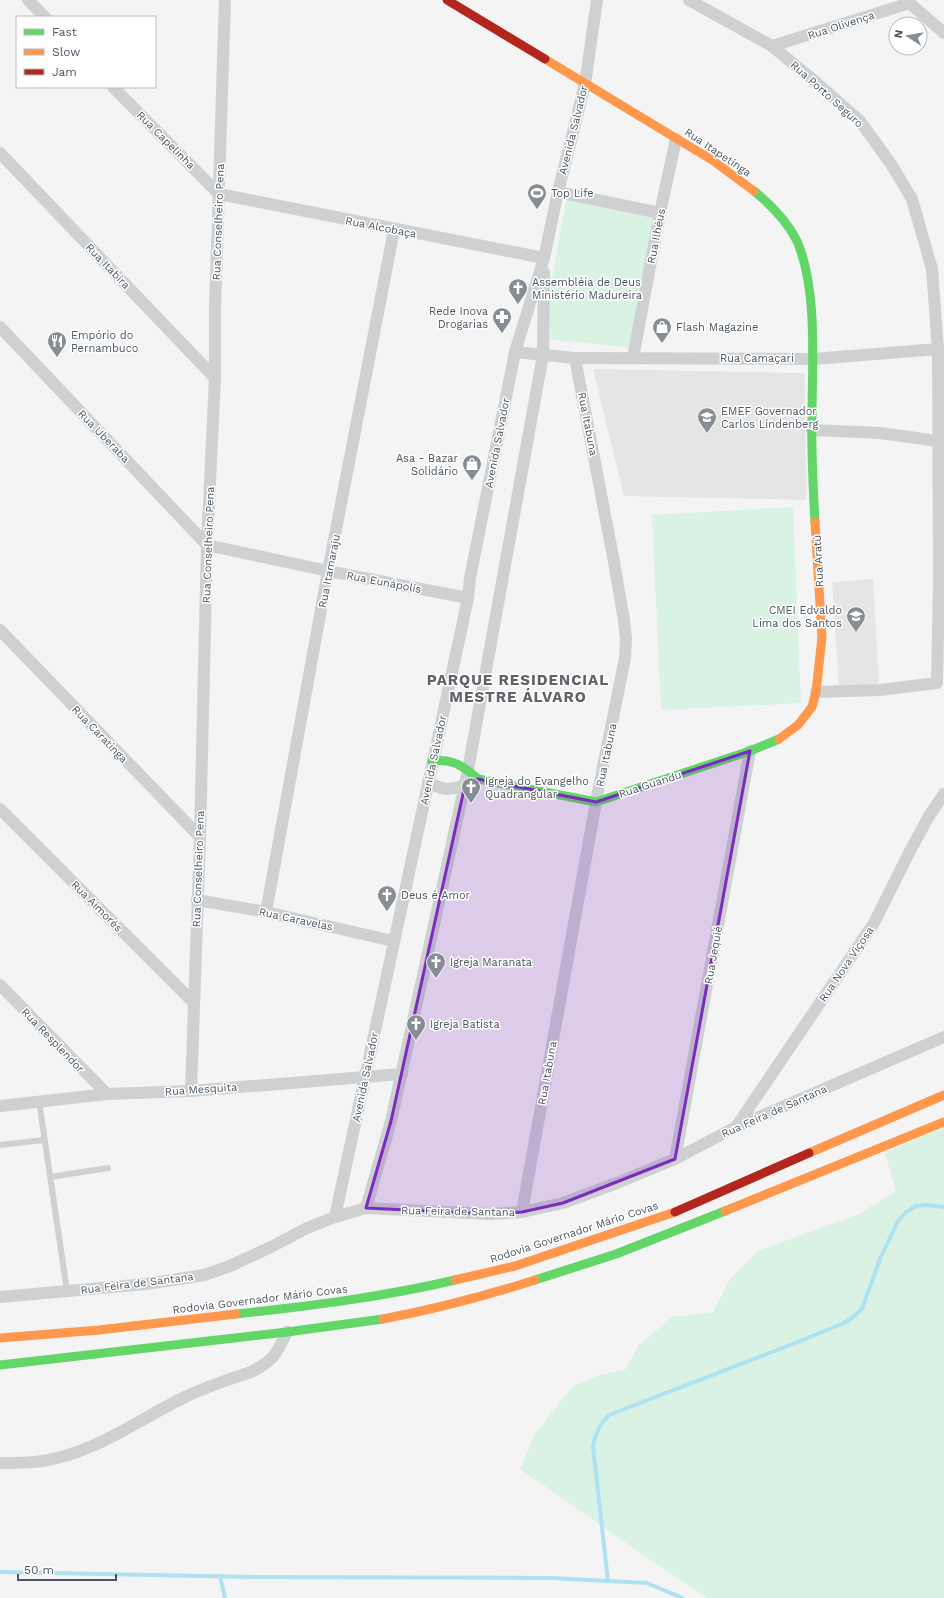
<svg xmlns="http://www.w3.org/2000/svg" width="944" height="1598" viewBox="0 0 944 1598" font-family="'Work Sans',sans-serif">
<rect width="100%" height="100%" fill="#f4f4f4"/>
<g fill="#e6e5e6">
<polygon points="593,369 805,373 806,500 624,496"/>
<polygon points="873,579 879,684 839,687 832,582"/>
</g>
<g fill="#d9f2e3">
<polygon points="566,200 656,218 633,348 545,339 544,325"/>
<polygon points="793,507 801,703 661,710 652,515"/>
<polygon points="944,1127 944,1598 707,1598 646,1557 520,1469 535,1434 573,1386 600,1375 625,1370 638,1346 672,1317 713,1312 730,1279 758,1251 859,1214 896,1191 885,1153"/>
</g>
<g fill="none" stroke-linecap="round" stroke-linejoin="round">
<g stroke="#aee2f0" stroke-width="4">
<polyline points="0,1572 253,1577 551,1578 647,1583 683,1598"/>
<polyline points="220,1576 225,1598"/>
<path d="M608,1581L593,1447C595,1434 599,1424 609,1415L798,1342L844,1323L852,1318L862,1309L880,1259L898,1221L906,1212L916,1206L927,1205L944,1207"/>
</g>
<g stroke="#ced0d2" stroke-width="6">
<polyline points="39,1101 67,1291"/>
<polyline points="0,1145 44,1140"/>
<polyline points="50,1177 108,1168"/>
</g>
<g stroke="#ced0d2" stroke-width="12">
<polyline points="28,0 45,17"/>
<polyline points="689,0 772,46 818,84 860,121 891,164 912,199 932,269 938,349 939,580 937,683 880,690 816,692"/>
<polyline points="906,0 944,33"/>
<polyline points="772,46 910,3"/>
<polyline points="113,87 219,194"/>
<polyline points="0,153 215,378"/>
<polyline points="558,192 660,213"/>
<polyline points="219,194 544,258"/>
<polyline points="0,327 207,545 328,571 468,598"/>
<polyline points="515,352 575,358 614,562 624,620 626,639 625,658 596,802 522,1212"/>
<polyline points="575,358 813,359 938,349"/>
<polyline points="633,358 660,213 676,139"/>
<polyline points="812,430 880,433 938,441 944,446"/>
<polyline points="0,630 200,837"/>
<path d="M428,782C445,792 452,790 470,783"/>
<polyline points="0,809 194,1003"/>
<polyline points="197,900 266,912 393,941"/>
<polyline points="266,912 328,571 394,230"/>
<polyline points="0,985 107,1094"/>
<polyline points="191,1091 200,837 207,545 215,378 215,309 225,0"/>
<polyline points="0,1106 107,1094 191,1091 402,1074"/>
<polyline points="736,1127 874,923 910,851 929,816 944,794"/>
<polyline points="675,1159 750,751"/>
<polyline points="366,1208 391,1121 468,770 543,355 544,272"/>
<polyline points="335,1217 468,598 470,578 515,352 544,258 558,192 585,84 597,0"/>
<polyline points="0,1297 146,1284 204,1275 230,1266 271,1247 307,1228 335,1217 366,1208 490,1214 522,1212 563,1203 617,1183 675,1159 736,1127 944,1037"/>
<path d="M0,1463C19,1463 39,1463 57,1458C103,1447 142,1418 183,1398C205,1387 228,1380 251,1372C274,1360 276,1355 287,1332"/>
</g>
<g stroke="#63d668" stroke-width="9">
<path d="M754,191C771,205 787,221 797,241C818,290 812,363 812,416C811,451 813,486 815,522"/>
<path d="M432,761C452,758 463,766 478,779L596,802L750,751L779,739"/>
<polyline points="535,1280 616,1254 725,1211"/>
<path d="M236,1314C310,1306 383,1297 455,1280"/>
<polyline points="0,1365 287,1332 383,1319"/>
</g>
<g stroke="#ff974d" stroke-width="9">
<polyline points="545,59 712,160 754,191"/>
<polyline points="779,739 798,725 812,707 816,692 822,637 815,522"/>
<polyline points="809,1153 944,1095"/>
<polyline points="725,1211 944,1122"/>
<polyline points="455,1280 515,1266 675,1212"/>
<path d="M383,1319C435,1309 485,1296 535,1280"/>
<polyline points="0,1338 99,1330 236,1314"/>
</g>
<g stroke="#b3261e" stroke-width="9">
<polyline points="447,0 545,59"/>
<polyline points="675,1212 809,1153"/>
</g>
</g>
<path fill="#7b2cbf" fill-opacity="0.2" stroke="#7b2cbf" stroke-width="3" stroke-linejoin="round" d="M750,751L675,1159L563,1203L522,1212L490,1214L366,1208L391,1121L465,785L478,779L596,802Z"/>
<defs>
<symbol id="stadium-pin" viewBox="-11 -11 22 30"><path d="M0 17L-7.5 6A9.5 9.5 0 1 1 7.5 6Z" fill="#868d94" stroke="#fff"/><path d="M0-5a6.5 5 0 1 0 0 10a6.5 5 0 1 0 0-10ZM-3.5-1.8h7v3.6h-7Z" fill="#fff"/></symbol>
<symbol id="church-pin" viewBox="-11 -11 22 30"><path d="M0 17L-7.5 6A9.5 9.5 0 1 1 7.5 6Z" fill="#868d94" stroke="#fff"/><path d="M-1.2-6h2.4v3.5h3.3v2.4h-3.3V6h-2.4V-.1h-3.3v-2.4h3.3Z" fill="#fff"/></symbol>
<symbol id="pharmacy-pin" viewBox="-11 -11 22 30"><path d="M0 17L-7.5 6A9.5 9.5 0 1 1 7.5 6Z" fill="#868d94" stroke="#fff"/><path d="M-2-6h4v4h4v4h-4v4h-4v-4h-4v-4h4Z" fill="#fff"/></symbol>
<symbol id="shop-pin" viewBox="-11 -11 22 30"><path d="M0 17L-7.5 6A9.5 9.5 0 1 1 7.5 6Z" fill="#868d94" stroke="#fff"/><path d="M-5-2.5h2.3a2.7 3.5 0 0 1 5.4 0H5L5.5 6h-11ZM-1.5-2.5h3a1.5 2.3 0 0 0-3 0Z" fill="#fff"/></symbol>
<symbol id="restaurant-pin" viewBox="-11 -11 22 30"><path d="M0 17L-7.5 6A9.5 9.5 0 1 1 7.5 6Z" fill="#868d94" stroke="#fff"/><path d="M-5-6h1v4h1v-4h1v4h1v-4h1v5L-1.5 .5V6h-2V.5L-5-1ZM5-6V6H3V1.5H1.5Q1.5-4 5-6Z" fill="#fff"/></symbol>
<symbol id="school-pin" viewBox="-11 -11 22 30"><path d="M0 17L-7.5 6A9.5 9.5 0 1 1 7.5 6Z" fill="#868d94" stroke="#fff"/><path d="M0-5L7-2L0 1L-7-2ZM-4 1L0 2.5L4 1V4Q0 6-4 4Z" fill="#fff"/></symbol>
</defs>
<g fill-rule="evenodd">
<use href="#stadium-pin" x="526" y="182" width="22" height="30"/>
<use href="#church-pin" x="507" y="277" width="22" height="30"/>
<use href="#pharmacy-pin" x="491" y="306" width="22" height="30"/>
<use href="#shop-pin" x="651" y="316" width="22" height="30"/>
<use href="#restaurant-pin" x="46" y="330" width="22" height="30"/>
<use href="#school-pin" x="696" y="406" width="22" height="30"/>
<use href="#shop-pin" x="461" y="453" width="22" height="30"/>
<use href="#school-pin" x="845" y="605" width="22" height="30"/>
<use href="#church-pin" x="460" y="776" width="22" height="30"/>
<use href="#church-pin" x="376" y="884" width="22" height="30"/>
<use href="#church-pin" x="425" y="951" width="22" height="30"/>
<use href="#church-pin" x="405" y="1013" width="22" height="30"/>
</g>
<g text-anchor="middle" stroke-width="3" stroke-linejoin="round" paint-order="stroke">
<g font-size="11" fill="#4a5661" stroke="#fff">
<text transform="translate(841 25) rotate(-18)" y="4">Rua Olivença</text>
<text transform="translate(827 94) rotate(42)" y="4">Rua Porto Seguro</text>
<text transform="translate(573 130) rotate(-76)" y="4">Avenida Salvador</text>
<text transform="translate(166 140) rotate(45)" y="4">Rua Capelinha</text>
<text transform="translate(718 152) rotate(34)" y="4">Rua Itapetinga</text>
<text transform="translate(218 222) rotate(-88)" y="4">Rua Conselheiro Pena</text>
<text transform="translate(381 227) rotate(11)" y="4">Rua Alcobaça</text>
<text transform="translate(656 236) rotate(-79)" y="4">Rua Ilhéus</text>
<text transform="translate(108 266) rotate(46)" y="4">Rua Itabira</text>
<text x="757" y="362">Rua Camaçari</text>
<text transform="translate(588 424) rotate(79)" y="4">Rua Itabuna</text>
<text transform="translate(104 436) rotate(46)" y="4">Rua Uberaba</text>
<text transform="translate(497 443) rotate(-79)" y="4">Avenida Salvador</text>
<text transform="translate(208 545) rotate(-88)" y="4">Rua Conselheiro Pena</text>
<text transform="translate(818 561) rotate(-93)" y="4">Rua Aratú</text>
<text transform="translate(329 571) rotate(-79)" y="4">Rua Itamaraju</text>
<text transform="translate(384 582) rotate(11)" y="4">Rua Eunápolis</text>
<text transform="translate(100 734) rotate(46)" y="4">Rua Caratinga</text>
<text transform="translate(606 755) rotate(-78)" y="4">Rua Itabuna</text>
<text transform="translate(433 760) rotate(-78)" y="4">Avenida Salvador</text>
<text transform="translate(650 784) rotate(-18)" y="4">Rua Guandu</text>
<text transform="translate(198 869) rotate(-88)" y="4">Rua Conselheiro Pena</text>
<text transform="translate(97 906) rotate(45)" y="4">Rua Aimorés</text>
<text transform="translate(296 919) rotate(12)" y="4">Rua Caravelas</text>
<text transform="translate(713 955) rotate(-80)" y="4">Rua Jequié</text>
<text transform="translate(846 964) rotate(-56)" y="4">Rua Nova Viçosa</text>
<text transform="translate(53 1040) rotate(46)" y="4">Rua Resplendor</text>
<text transform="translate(547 1073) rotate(-80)" y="4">Rua Itabuna</text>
<text transform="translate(365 1077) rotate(-78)" y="4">Avenida Salvador</text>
<text transform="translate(201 1089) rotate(-4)" y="4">Rua Mesquita</text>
<text transform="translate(774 1111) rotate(-24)" y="4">Rua Feira de Santana</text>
<text transform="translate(458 1211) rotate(1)" y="4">Rua Feira de Santana</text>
<text transform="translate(574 1232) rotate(-18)" y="4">Rodovia Governador Mário Covas</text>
<text transform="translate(137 1283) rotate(-7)" y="4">Rua Feira de Santana</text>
<text transform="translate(260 1299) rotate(-7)" y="4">Rodovia Governador Mário Covas</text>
</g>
<g font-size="11" fill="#4a5661" stroke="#fff" text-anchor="start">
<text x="551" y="197">Top Life</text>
<text x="532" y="286">Assembléia de Deus<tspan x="532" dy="13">Ministério Madureira</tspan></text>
<text x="488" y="315" text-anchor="end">Rede Inova<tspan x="488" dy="13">Drogarias</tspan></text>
<text x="676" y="331">Flash Magazine</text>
<text x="71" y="339">Empório do<tspan x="71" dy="13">Pernambuco</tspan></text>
<text x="721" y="415">EMEF Governador<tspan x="721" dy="13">Carlos Lindenberg</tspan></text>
<text x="458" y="462" text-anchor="end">Asa - Bazar<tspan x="458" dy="13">Solidário</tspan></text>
<text x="842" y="614" text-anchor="end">CMEI Edvaldo<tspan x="842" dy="13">Lima dos Santos</tspan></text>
<text x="485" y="785">Igreja do Evangelho<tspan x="485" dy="13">Quadrangular</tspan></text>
<text x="401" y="899">Deus é Amor</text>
<text x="450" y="966">Igreja Maranata</text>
<text x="430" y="1028">Igreja Batista</text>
</g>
<g font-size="15" font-weight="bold" letter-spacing="1" fill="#5f6368" stroke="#fff">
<text x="518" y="685">PARQUE RESIDENCIAL<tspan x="518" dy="17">MESTRE ÁLVARO</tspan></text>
</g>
</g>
<rect x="16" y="16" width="140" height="72" fill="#ffffff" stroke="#b7bbc0"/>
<rect x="24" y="29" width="20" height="6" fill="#63d668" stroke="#b7bbc0"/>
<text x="52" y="36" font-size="12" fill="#4a5661">Fast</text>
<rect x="24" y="49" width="20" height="6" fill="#ff974d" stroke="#b7bbc0"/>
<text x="52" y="56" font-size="12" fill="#4a5661">Slow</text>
<rect x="24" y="69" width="20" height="6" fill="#b3261e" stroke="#b7bbc0"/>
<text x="52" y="76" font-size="12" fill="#4a5661">Jam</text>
<g transform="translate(908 36) rotate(282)"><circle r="19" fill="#ffffff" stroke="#b7bbc0"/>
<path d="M0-3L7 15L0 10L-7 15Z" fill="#868d94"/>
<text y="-6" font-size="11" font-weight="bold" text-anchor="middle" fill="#4a5661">N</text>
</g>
<path d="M18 1574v6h98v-6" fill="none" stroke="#4a5661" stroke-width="2"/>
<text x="24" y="1574" font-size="12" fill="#4a5661" stroke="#ffffff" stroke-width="3" paint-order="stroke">50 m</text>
</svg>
